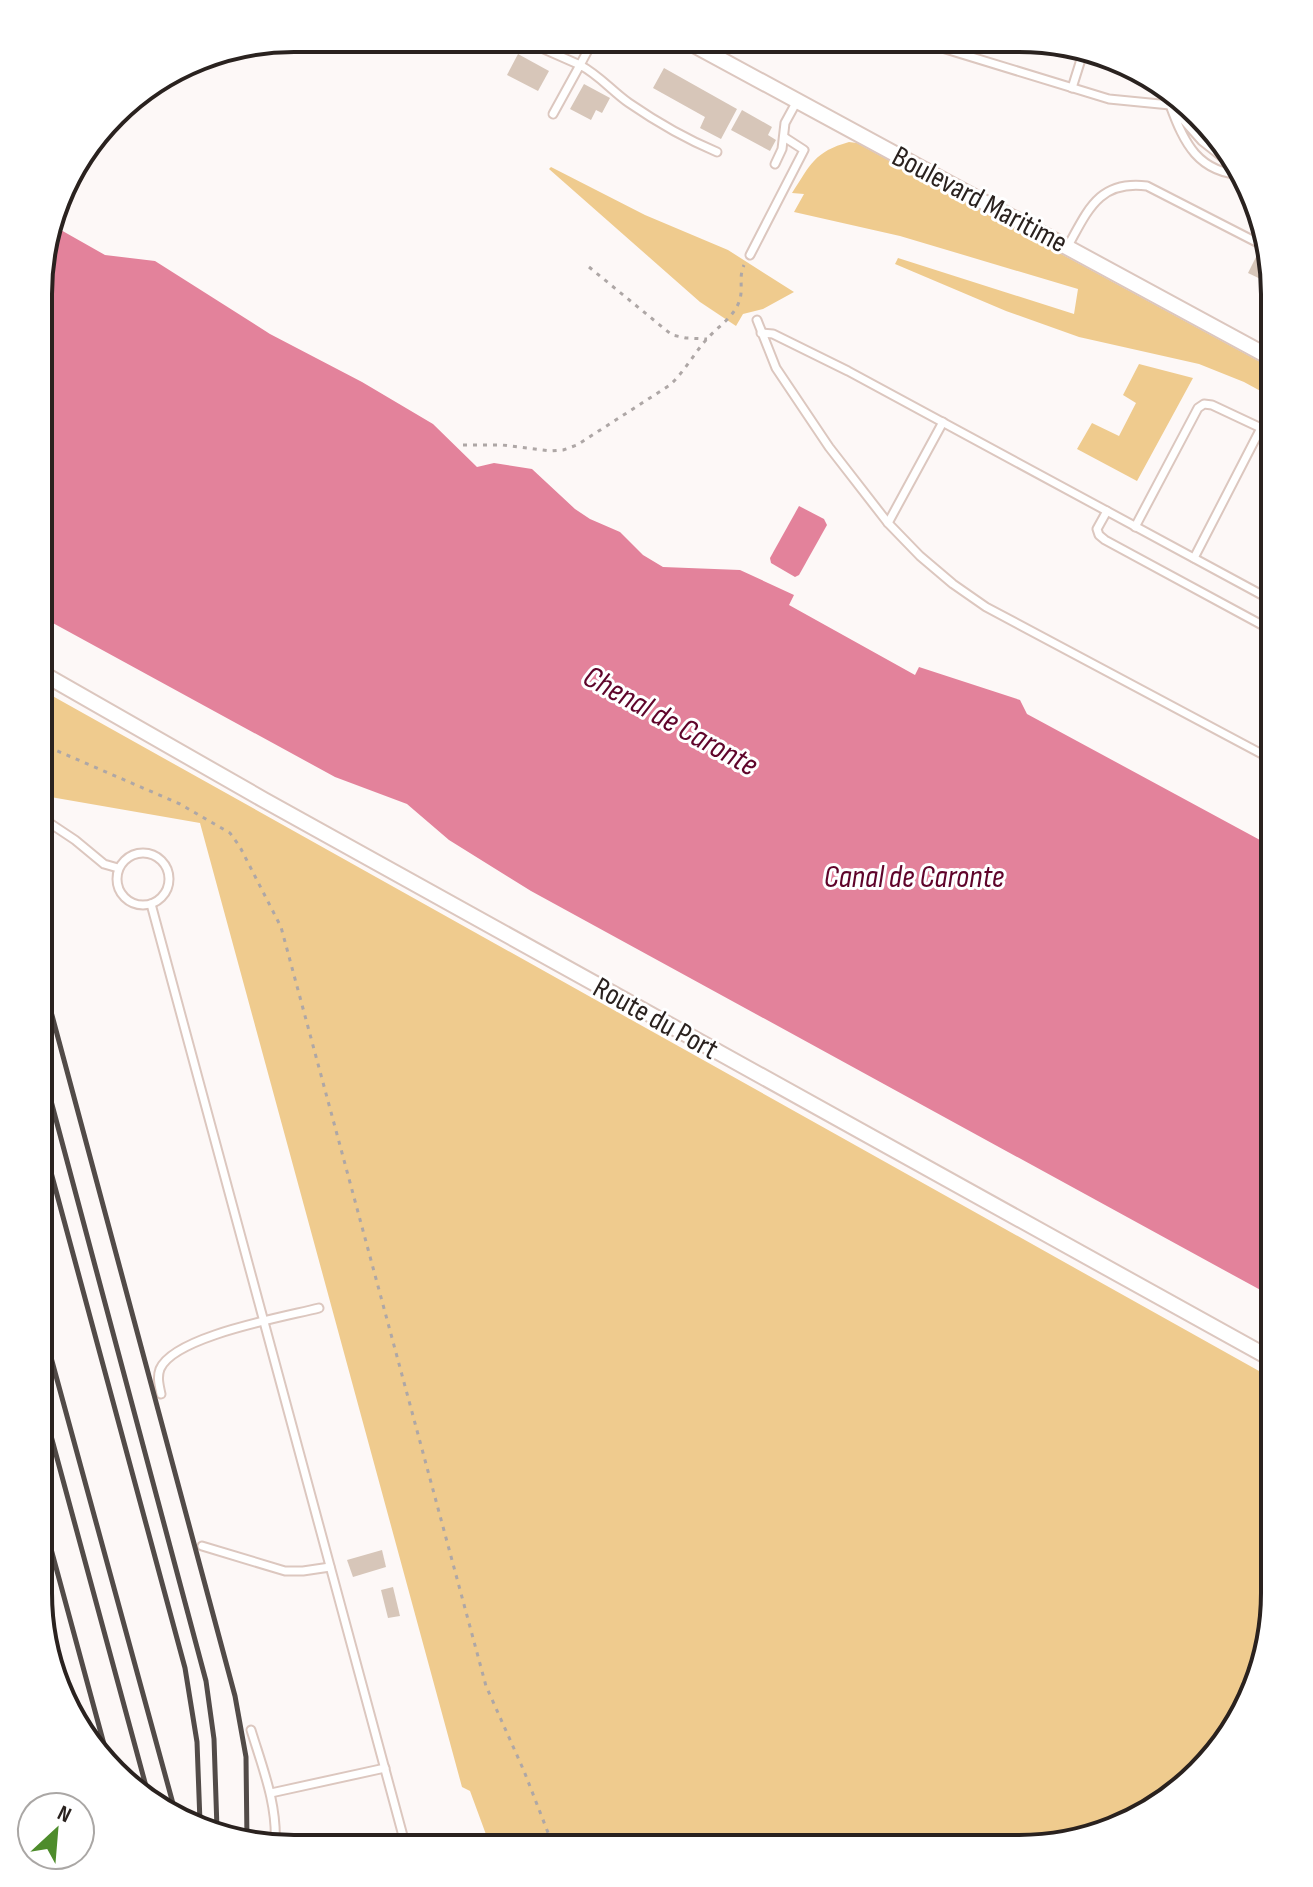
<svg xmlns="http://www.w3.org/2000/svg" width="1313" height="1887" viewBox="0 0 1313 1887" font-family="'Sofia Sans Condensed',sans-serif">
<rect width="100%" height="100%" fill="#fdf8f7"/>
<g fill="#efcb8e">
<path d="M849,142L857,143L1275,370V399L1244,382L1199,364L1079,337L1006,311L895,264L898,258L1074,314L1078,289L900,236L794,212L804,194L792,193C811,164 814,152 849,142Z"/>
<polygon points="551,167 645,215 728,250 794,292 763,309 743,314 736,326 700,302 549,169"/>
<polygon points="1139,364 1193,378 1137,481 1077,449 1092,423 1119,436 1136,403 1123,395"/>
<polygon points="40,689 1275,1380 1274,1610 1232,1736 1132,1823 1020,1849 491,1848 470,1791 462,1787 200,823 39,795"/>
</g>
<g fill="#e3829b">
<polygon points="52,225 105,255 155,261 270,334 362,382 433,424 477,467 494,463 532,469 575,509 590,519 620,532 643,555 663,567 740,570 794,595 789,605 915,675 919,667 1020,700 1027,714 1275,848 1275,1298 531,891 449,840 407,804 335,777 40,616 40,260"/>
<polygon points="799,506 824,519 827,525 799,575 795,577 771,563 770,558"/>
</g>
<g fill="#d7c6b9">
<polygon points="454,38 488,39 481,53"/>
<polygon points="518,54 549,71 538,91 507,75"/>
<polygon points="664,68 737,109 721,139 700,128 705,117 653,88"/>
<polygon points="584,84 610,98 602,113 596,110 591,120 570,109"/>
<polygon points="742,110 772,127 768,135 776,140 770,151 731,130"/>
<polygon points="1256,257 1268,264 1273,285 1248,273"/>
<polygon points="382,1550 386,1567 353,1577 347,1560"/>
<polygon points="393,1587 400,1616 388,1618 381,1590"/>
</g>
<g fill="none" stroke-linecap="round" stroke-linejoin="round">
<defs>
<g id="service">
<polyline points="521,39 580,65 594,39"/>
<polyline points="916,40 1109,99 1170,105 1184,102"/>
<polyline points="1072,88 1083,53"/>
<path d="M553,114L580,65C599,75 612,91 629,103C658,123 686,139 717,152"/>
<polyline points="775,164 782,149 785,123 797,101"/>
<path d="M1240,171L1202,141L1170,105C1184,143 1198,173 1244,175"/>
<path d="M1068,246C1088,210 1099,180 1147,186L1264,246"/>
<polyline points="750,255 804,150 784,137"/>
<polyline points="757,320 776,368 829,447 888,523 920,556 953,584 986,607 1275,761"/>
<polyline points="761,333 773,334 848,371 1275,602"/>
<polyline points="1107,511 1097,529 1099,535 1105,540 1275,632"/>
<polyline points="888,523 943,422"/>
<polyline points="1135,527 1198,408 1204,404 1212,405 1261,428"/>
<polyline points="1194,558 1261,428 1275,436"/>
<polyline points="39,816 75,840 104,864 118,868"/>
<circle cx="143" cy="879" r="26"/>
<polyline points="151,904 406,1847"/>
<path d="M161,1394C159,1385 157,1377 160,1369C174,1336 284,1317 319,1308"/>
<polyline points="202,1546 285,1571 303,1571 330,1567"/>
<path d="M251,1730C263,1769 278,1806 275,1847"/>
<polyline points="271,1793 385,1768"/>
</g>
<g id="minor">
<polyline points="683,39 1275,360"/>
<polyline points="40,672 264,800 1275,1361"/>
</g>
</defs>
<use href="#service" stroke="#dcc7bf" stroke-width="11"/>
<use href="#minor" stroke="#dcc7bf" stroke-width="18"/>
<g stroke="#aea7a6" stroke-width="3" stroke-dasharray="4 6" stroke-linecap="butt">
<polyline points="589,267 672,335 686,338 707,339"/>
<path d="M463,445H502L551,451L563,450L577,445L670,385C684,372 693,355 706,340C716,328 733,318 739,302C744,289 738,278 744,265"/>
<polyline points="39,743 180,804 230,833 240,847 281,927 486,1686 524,1771 554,1848"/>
</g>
<use href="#service" stroke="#fff" stroke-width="7"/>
<use href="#minor" stroke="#fff" stroke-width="14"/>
<g stroke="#524b48" stroke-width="5">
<polyline points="39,967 235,1696 246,1757 247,1841"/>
<polyline points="39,1056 206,1681 214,1739 217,1829"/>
<polyline points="39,1128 185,1668 197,1742 200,1822"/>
<polyline points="38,1310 175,1811"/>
<polyline points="38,1388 150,1801"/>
<polyline points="38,1501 108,1759"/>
</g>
</g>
<g text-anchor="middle" stroke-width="6" stroke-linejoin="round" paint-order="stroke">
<g font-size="30" fill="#2a221f" stroke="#fff">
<text transform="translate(980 199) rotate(28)" y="10">Boulevard Maritime</text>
<text transform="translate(656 1018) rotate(29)" y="10">Route du Port</text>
</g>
<g font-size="32" font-style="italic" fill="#5f042a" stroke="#fff">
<text transform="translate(671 720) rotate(29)" y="11">Chenal de Caronte</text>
<text x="914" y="887">Canal de Caronte</text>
</g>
</g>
<path d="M0 0H1313V1887H0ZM294 52H1019A242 242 0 0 1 1261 294V1593A242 242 0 0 1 1019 1835H294A242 242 0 0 1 52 1593V294A242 242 0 0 1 294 52Z" fill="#fff" fill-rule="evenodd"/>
<path fill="none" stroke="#2a221f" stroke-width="4" d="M294 52H1019A242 242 0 0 1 1261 294V1593A242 242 0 0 1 1019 1835H294A242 242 0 0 1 52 1593V294A242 242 0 0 1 294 52Z"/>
<g transform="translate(56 1831) rotate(26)"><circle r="38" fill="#ffffff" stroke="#aaa7a5" stroke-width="2"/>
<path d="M0-6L14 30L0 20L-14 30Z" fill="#4e8c2c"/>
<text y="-12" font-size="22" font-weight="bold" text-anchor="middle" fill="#2a221f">N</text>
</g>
</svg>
